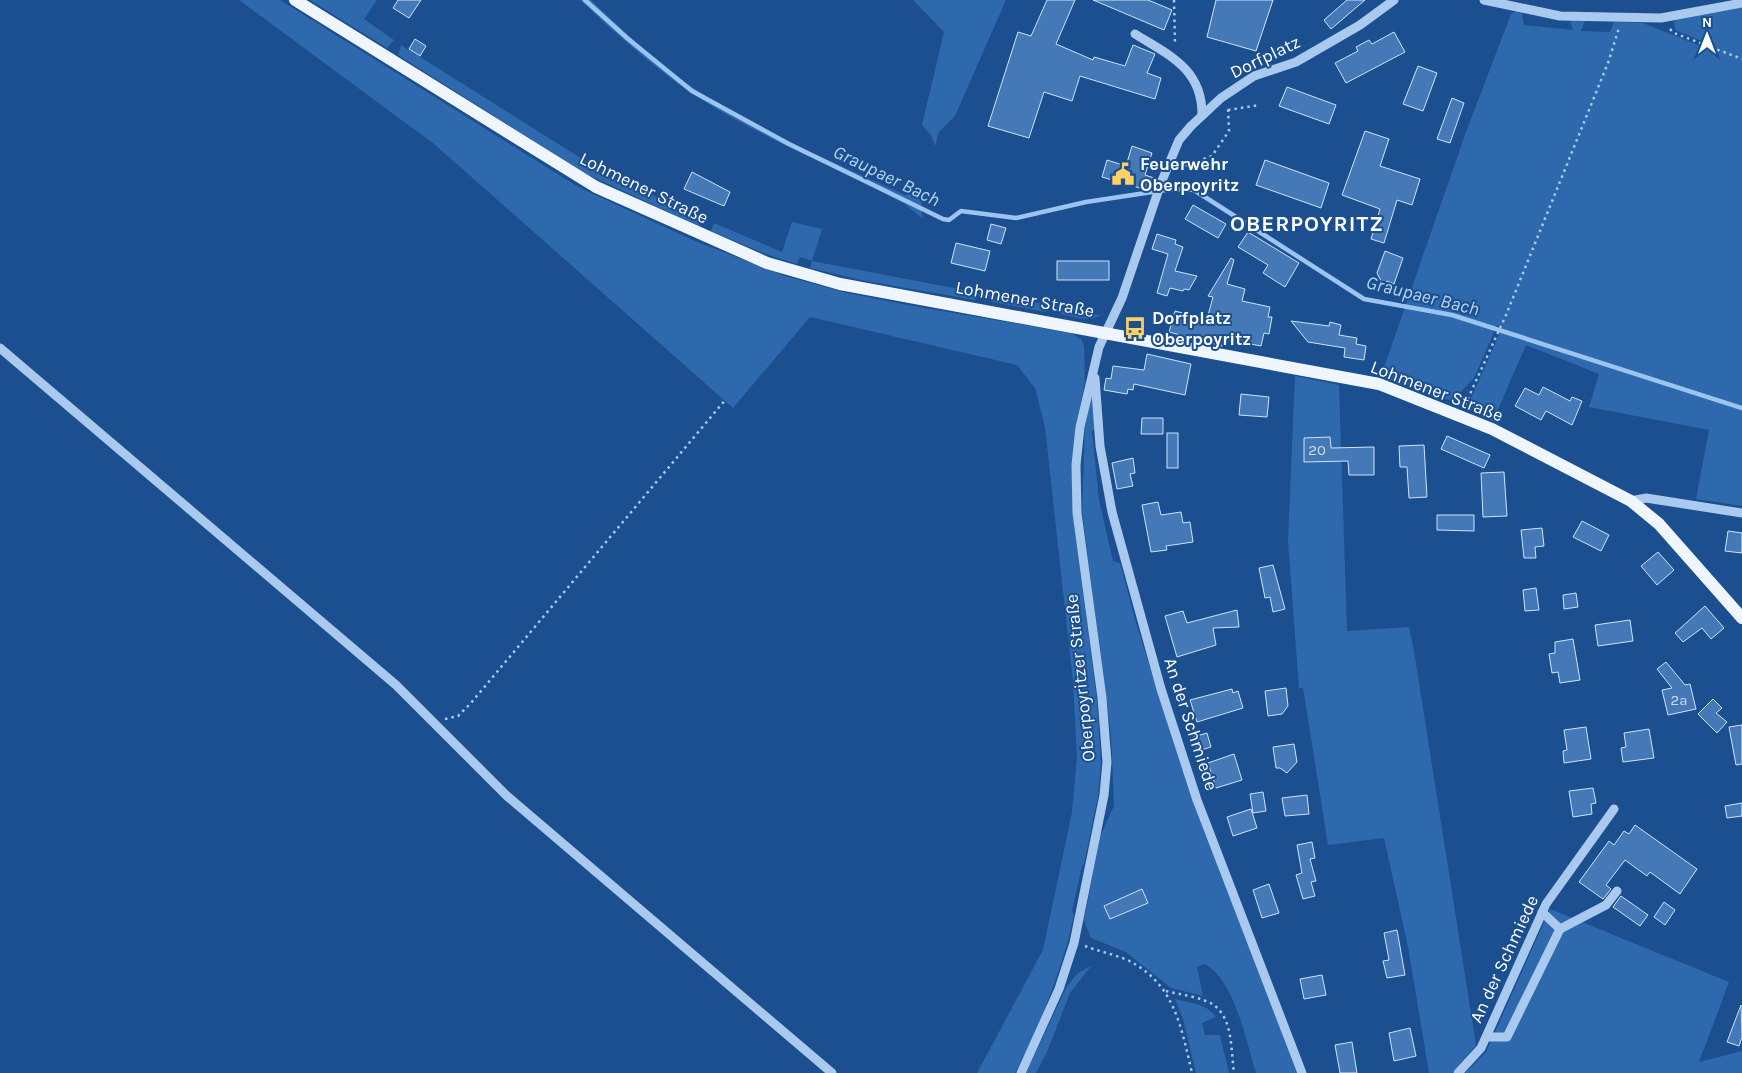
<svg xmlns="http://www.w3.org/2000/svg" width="1742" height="1073" viewBox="0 0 1742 1073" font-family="Karla,sans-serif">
<rect width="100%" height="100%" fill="#1b4f8f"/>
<g fill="#2e69ad">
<path d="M239,0H280L580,188L695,241L785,276L847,293L907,305L1071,333L1081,339L1084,346L1085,382L1075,429L1073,515L1097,701L1101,763L1098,796L1084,864L1082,866L1072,911L1074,915C1062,971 1041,1022 1015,1073H977L1043,950L1072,812L1077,757L1073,682L1045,427L1035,388L1017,365L810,317L733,408L434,144Z"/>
<polygon points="310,0 377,0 364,19 394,40 387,48"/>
<path d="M580,0H591C624,31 657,64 695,89C760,132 835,163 905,195L924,193L921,207L923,219L905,204C835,166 757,137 690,92C651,65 615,33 580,0Z"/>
<polygon points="913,0 1006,0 955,116 939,132 935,146 931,135 922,125 944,32"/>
<polygon points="1742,7 1742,506 1696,499 1709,430 1589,407 1599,374 1526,345 1493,421 1471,410 1469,403 1503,326 1497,325 1474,378 1452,401 1381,376 1466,132 1511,14 1517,11 1522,14 1524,25 1573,30 1570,20 1585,21 1581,31 1610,32 1614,22 1643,23 1713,51 1716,47 1675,30 1674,21 1680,17"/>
<polygon points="401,45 606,174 703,218 699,226 584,173 398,55"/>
<polygon points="792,222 822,229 812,261 980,293 975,300 866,281 810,268 812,261 800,257 797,264 763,253 711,231 714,223 782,252"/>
<polygon points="988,294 1050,305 1046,312 992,302"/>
<path d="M1058,307L1099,315L1105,313C1089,323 1079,318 1061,314Z"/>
<polygon points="1295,376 1339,385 1347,631 1409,627 1414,651 1476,1045 1452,1073 1429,1073 1408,947 1384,838 1328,845 1303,688 1299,688 1288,541"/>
<path d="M1091,396L1093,397L1095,429L1092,431L1099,500L1113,561L1120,563L1136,623L1180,762L1297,1073H1256C1246,1041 1235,981 1205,964L1197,967L1203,996L1171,988L1126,952L1091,938L1084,921L1100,837L1114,806L1111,735L1082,511L1085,427Z"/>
<polygon points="1550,909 1729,982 1699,1062 1742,1051 1742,1073 1465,1073 1486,1052"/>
<polygon points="1091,966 1070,993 1047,1052 1036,1073 1026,1073 1067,986 1078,973"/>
<path d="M1175,999C1190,1003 1206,1003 1216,1017L1202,1023L1205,1035H1220L1229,1073H1196L1183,1019Z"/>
</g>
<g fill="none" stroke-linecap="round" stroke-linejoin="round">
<polyline stroke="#9cc4f0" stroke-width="4.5" points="585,0 627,38 692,91 789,144 943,219 949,220 961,211 1016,218 1086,202 1172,189 1194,190 1364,299 1452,315 1742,408"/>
</g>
<g fill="#4478b7" stroke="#cfe3fa">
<polygon points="398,0 421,0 409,18 393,8"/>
<polygon points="1047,0 1075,0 1056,44 1093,60 1094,57 1125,66 1133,45 1155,54 1147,73 1161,78 1155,99 1080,76 1072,101 1044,92 1029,138 988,126 1018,32 1031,36"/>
<polygon points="1093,0 1148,0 1172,10 1164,30"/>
<polygon points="1216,0 1273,0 1256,51 1207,37"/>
<polygon points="1347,0 1365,0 1331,29 1324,20"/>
<polygon points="1394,32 1405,52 1346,83 1335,63 1358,51 1356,47 1369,40 1372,44"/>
<polygon points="415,39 426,46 420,56 409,49"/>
<polygon points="1418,66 1437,73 1423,111 1403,104"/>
<polygon points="1287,87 1336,105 1329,124 1279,106"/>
<polygon points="1452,98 1464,103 1450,143 1437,139"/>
<polygon points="1365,131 1389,139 1380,166 1420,179 1412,205 1397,200 1384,243 1371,239 1380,209 1342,195"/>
<polygon points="1132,146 1152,153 1145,175 1154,178 1150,191 1102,177 1107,160 1126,166"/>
<polygon points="1265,160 1329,183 1321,208 1256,185"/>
<polygon points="692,172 730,192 724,206 684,189"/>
<polygon points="1193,205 1226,224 1218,238 1185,219"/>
<polygon points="991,224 1006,228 1001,244 987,240"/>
<polygon points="1248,232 1299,263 1285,287 1263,273 1268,265 1238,247"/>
<polygon points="1157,234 1176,240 1175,244 1183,247 1175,271 1197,276 1189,290 1184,289 1183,291 1170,288 1167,296 1157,293 1168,254 1152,249"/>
<polygon points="956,243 990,251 985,271 951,263"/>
<polygon points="1385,251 1403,258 1394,284 1387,281 1383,285 1377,273"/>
<polygon points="1231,258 1234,260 1227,284 1245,289 1242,301 1270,307 1268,317 1272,317 1269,334 1264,333 1261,346 1224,339 1222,346 1169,332 1175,311 1207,319 1213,297 1208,296"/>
<rect x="1057" y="261" width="52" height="19"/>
<polygon points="1291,321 1329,326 1330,322 1341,325 1339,335 1357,338 1356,344 1366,346 1364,360 1344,357 1345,348 1308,342"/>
<polygon points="1147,354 1191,364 1185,395 1134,384 1133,390 1128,389 1127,394 1104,390 1106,378 1111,379 1113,366 1144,370"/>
<polygon points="1543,387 1570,401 1572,397 1582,401 1572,425 1546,411 1541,420 1515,406 1525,388 1539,395"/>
<polygon points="1241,394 1269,397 1267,417 1239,415"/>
<polygon points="1142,418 1163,418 1163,434 1141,434"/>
<rect x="1167" y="433" width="11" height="35"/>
<polygon points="1447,436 1490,455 1484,468 1441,449"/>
<polygon points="1330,437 1331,448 1374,447 1374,475 1349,475 1348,461 1304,462 1304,438"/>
<polygon points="1424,445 1427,497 1409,498 1407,467 1400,467 1399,446"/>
<polygon points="1133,458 1135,473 1130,474 1133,486 1117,489 1112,463"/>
<polygon points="1504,472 1507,516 1483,517 1481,473"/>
<polygon points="1158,502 1161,515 1181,512 1183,523 1190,522 1193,542 1166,546 1167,550 1151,552 1142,505"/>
<polygon points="1437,515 1474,515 1474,531 1437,530"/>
<polygon points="1582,521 1609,535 1601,551 1573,537"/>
<polygon points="1542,528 1544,546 1535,547 1536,558 1524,558 1521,530"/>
<polygon points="1728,531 1742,533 1742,553 1725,551"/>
<polygon points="1658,552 1674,570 1657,585 1641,566"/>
<polygon points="1273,565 1285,609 1273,612 1270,597 1265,598 1259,568"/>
<polygon points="1536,588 1539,610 1525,611 1523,590"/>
<polygon points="1576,593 1578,607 1564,609 1563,595"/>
<polygon points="1705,606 1724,628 1711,639 1702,628 1683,642 1675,633"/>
<polygon points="1237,610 1239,627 1213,628 1216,645 1177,657 1165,616 1183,611 1187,623"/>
<polygon points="1630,620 1633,641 1598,646 1595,625"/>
<polygon points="1573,639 1580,680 1560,683 1558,672 1552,673 1549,654 1555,653 1555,642"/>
<polygon points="1666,662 1685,685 1690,684 1696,709 1668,715 1662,690 1672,688 1657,669"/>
<polygon points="1286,688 1288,706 1282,714 1268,716 1265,691"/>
<polygon points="1232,689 1233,693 1238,691 1243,708 1197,722 1190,700"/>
<polygon points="1713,699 1722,708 1716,713 1727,722 1717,733 1698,714"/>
<polygon points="1742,725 1742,764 1736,765 1729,727"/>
<polygon points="1586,727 1591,759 1564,763 1563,751 1567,750 1564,730"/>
<polygon points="1649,729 1654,758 1623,762 1621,748 1626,747 1624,733"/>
<polygon points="1207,733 1211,747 1198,751 1193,737"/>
<polygon points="1294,744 1297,762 1287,773 1280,768 1276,768 1273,747"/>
<polygon points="1234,754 1242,780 1216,788 1208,763"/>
<polygon points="1593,788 1596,803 1591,804 1592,814 1573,817 1569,791"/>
<polygon points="1263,792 1266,811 1253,813 1250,794"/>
<polygon points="1307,795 1309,814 1285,816 1282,798"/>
<polygon points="1742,803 1742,816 1727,818 1725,806"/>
<polygon points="1251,809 1257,828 1233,836 1227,817"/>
<polygon points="1635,825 1697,869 1680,894 1650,872 1647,876 1625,860 1606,885 1611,889 1603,899 1579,882 1609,841 1614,845 1624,831 1629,834"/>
<polygon points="1312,842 1315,858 1310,859 1316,881 1311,882 1315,896 1303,899 1296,875 1302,873 1297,845"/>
<polygon points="1269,884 1279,913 1262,918 1253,890"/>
<polygon points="1142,889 1148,903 1110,919 1104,906"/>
<polygon points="1621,896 1648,915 1640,926 1613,907"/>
<polygon points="1664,902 1675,910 1665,925 1654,917"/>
<polygon points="1397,930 1405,975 1387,978 1383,961 1389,960 1384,933"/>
<polygon points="1322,975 1326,995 1304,999 1300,979"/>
<polygon points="1741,1005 1742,1037 1739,1046 1727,1042"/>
<polygon points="1410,1028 1416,1056 1394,1061 1389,1033"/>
<polygon points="1352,1042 1357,1073 1340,1073 1335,1045"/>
</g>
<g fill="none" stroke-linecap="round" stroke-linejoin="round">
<g stroke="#a9c9ee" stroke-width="2.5" stroke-dasharray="2.5 4" stroke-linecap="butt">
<polyline points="1174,0 1175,44"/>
<polyline points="1670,29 1674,33 1742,59"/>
<polyline points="1228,110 1260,105"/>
<polyline points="1179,168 1212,156 1229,131 1228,107"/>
<polyline points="1465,405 1506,315 1608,63 1619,28"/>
<polyline points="445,719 458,716 471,703 726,399"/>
<path d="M1085,946C1098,951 1112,954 1125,959C1174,981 1181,1026 1192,1073"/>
<path d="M1166,991C1178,994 1206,998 1215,1006C1233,1020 1231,1052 1234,1073"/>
</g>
<g stroke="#a9c9ee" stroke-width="9">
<polyline points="1484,0 1560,16 1661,18 1742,3"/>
<path d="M1135,34C1169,55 1202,69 1202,114"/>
<polyline points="0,348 396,685 507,796 832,1073"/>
<polyline points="1095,378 1100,446 1112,512 1161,689 1197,800 1302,1073"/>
<polyline points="1631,501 1646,498 1742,513"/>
<polyline points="1560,929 1606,905 1617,891"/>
<polyline points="1487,1037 1507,1037 1560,929 1542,912"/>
<polyline points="1021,1073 1059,989 1074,943 1104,795 1107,762 1102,698 1077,513 1076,465 1080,427 1099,347 1122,298 1161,183 1179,140 1191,126 1221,98 1254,76 1296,62 1360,25 1394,0"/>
<polyline points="1458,1073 1481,1048 1546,904 1614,809"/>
</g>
<polyline stroke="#f0f6ff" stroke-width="12" points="295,0 596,187 767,263 840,284 1379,384 1492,429 1631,501 1659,524 1742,618"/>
</g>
<defs>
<symbol id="civic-bare" viewBox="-9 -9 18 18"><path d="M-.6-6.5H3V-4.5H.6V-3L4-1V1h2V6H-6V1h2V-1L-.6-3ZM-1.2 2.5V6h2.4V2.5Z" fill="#ffd166" stroke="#1b4f8f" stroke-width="2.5" paint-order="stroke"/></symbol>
<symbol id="bus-bare" viewBox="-9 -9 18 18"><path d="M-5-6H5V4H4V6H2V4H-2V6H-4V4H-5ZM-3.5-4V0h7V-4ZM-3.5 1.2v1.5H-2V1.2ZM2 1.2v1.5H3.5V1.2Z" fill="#ffd166" stroke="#1b4f8f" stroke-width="2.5" paint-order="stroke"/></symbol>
</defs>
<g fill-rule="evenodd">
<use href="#civic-bare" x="1107" y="158" width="32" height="32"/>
<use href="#bus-bare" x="1119" y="312" width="32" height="32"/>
</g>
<g text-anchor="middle" stroke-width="4" stroke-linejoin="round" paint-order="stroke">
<g font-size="15" fill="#d0dded">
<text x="1317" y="455">20</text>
<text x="1679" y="705">2a</text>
</g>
<g font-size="18" fill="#fff" stroke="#1b4f8f">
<text transform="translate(1265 57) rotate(-26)" y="6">Dorfplatz</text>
<text transform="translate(644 188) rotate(26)" y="6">Lohmener Straße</text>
<text transform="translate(1025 299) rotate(10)" y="6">Lohmener Straße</text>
<text transform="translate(1437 391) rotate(21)" y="6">Lohmener Straße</text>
<text transform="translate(1080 678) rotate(-96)" y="6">Oberpoyritzer Straße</text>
<text transform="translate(1191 724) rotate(72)" y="6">An der Schmiede</text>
<text transform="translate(1504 959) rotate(-65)" y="6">An der Schmiede</text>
</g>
<g font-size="18" font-weight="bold" fill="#fff" stroke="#1b4f8f" text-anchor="start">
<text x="1140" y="170">Feuerwehr<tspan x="1140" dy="21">Oberpoyritz</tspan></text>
<text x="1152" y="324">Dorfplatz<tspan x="1152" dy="21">Oberpoyritz</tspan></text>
</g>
<g font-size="19" font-style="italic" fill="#b5d3f5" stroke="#1b4f8f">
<text transform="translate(887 175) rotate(26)" y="7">Graupaer Bach</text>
<text transform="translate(1423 295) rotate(14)" y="7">Graupaer Bach</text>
</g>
<g font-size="22" font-weight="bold" letter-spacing="1" fill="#fff" stroke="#1b4f8f">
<text x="1307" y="231">OBERPOYRITZ</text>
</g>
</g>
<g transform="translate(1707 35)" stroke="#1b4f8f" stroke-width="4" paint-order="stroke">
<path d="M0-4L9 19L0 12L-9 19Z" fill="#ffffff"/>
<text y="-8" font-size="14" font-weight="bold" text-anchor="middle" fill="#ffffff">N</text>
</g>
</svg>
